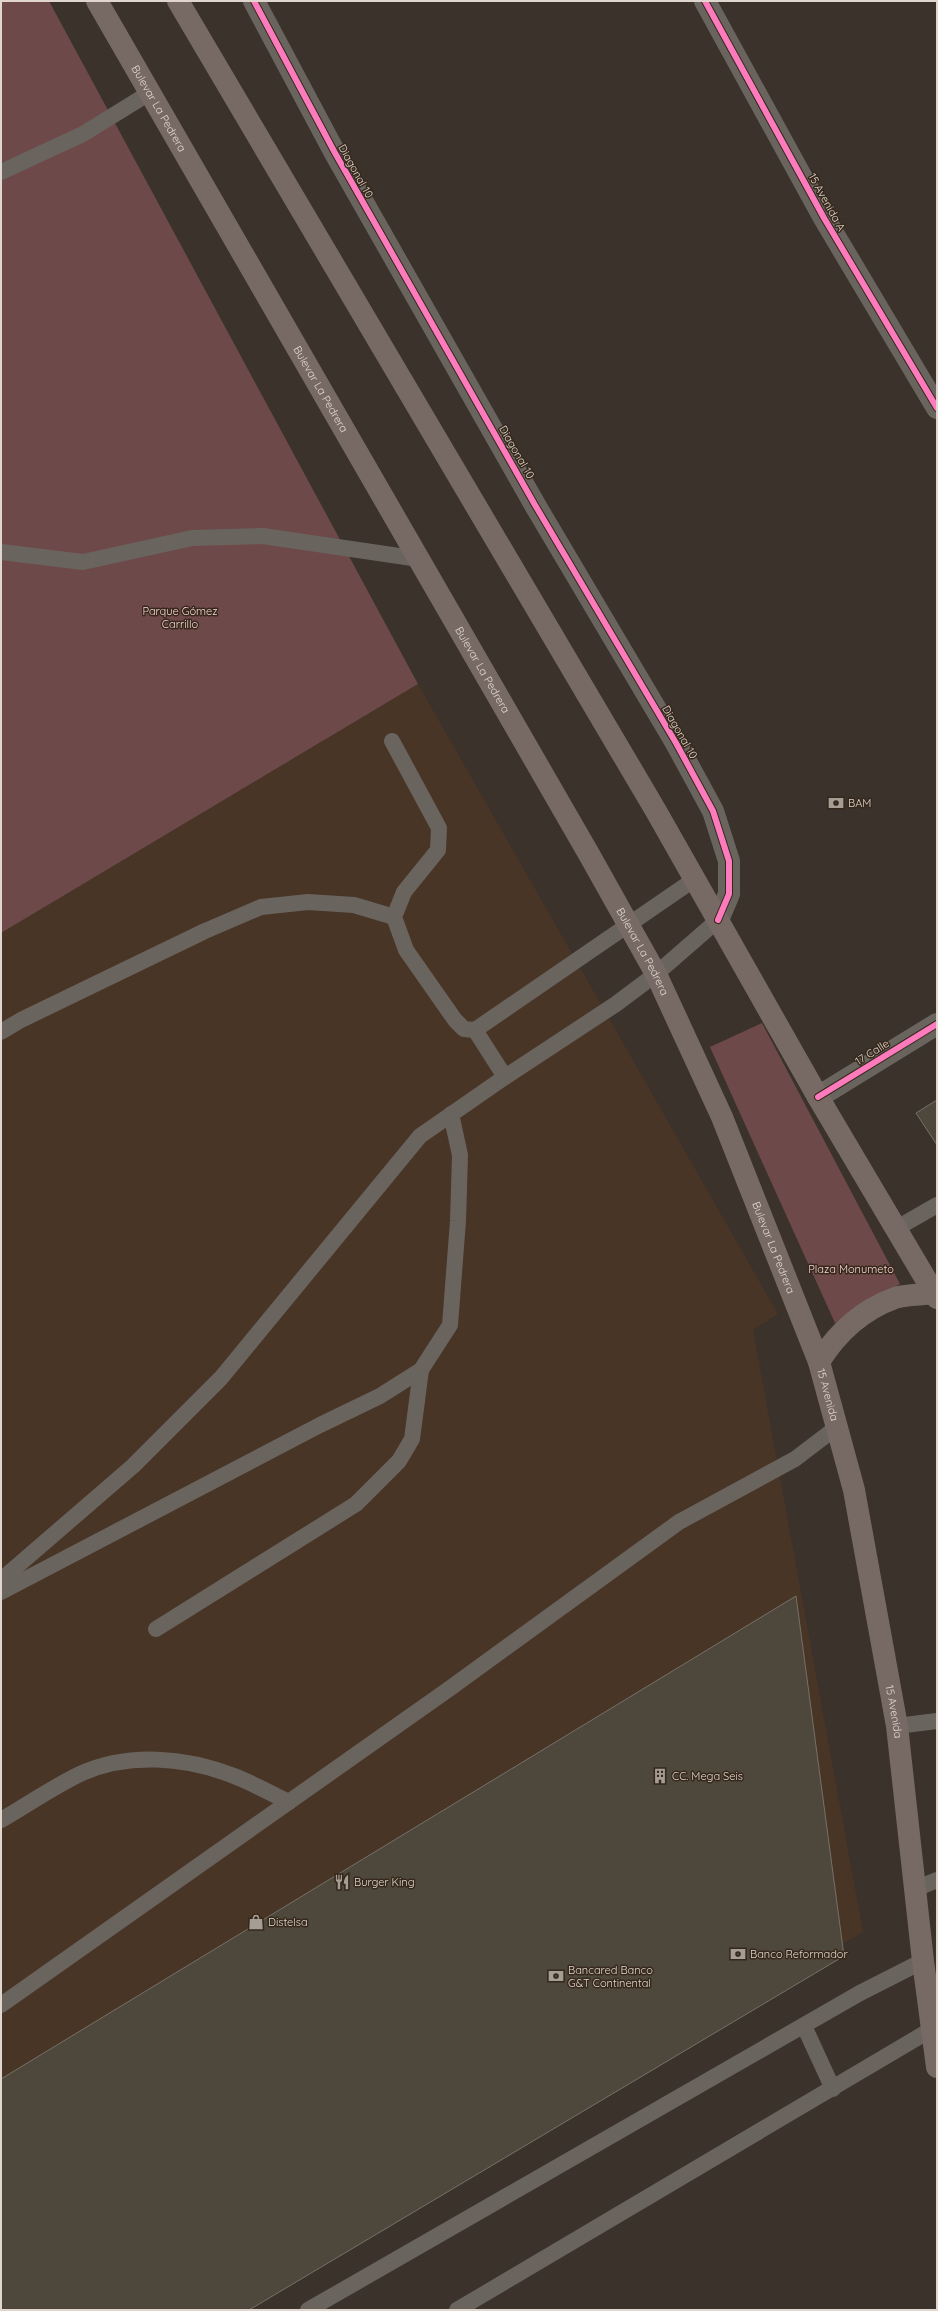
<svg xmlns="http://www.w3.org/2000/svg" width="938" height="2311" viewBox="0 0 938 2311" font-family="Quicksand,sans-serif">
<rect width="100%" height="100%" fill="#3a322b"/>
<polygon fill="#483526" points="418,684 778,1314 753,1330 863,1932 222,2310 1,2310 1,933"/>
<g fill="#6d4949">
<polygon points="1,1 49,1 418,684 1,933"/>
<polygon points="762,1023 900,1284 835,1323 710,1047"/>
</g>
<g fill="#4e473b" stroke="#76716a">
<polygon points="937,1100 937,1145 916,1113"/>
<polygon points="796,1596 844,1956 249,2310 1,2310 1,2079"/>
</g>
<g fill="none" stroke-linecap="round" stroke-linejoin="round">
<g stroke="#6a645f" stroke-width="16">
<polyline points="1,172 83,134 151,92"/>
<polyline points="1,552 83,562 192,538 263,536 419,559"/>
<polyline points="392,741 439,828 438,850 404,892 394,917 406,950 455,1020 464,1029 475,1030 695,879"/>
<polyline points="475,1030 505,1077"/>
<polyline points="1,1032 21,1020 205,931 261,907 308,902 354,905 394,917"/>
<polyline points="897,1228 937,1205"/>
<polyline points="1,1580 133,1466 221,1378 420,1136 505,1077 616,1004 656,974 718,920"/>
<polyline points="1,1592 320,1425 380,1396 421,1370 450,1325 458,1221 460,1155 451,1114"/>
<polyline points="156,1629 356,1504 399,1461 412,1439 421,1370"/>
<polyline points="897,1726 937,1721"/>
<path d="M1,1820C27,1805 53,1787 80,1774C128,1752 186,1757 234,1776C253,1783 271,1794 289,1802"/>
<polyline points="915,1889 937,1880"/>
<polyline points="1,2005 449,1689 679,1522 795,1459 837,1427"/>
<polyline points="804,2026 833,2089"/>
<polyline points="308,2310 860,1993 923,1961"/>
<polyline points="457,2310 932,2029"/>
</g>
<g stroke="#6a645f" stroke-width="22">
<polyline points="254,1 335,153 535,505 676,743 713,811 729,861 729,894 718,920"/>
<polyline points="705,1 824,218 937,408"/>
<polyline points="818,1097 937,1024"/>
</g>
<g stroke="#776a64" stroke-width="22">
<path id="s1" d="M97,1L590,856L656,974L722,1117L819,1362L854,1490L897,1726L923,1961L937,2067"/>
<polyline points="178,1 656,811 818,1097 937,1298"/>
<path d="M819,1362C837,1333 862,1310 895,1298C906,1294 922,1295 935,1293"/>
</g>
<defs>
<g id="cycleway">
<polyline points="254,1 335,153 535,505 676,743 713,811 729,861 729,894 718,920"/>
<polyline points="705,1 824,218 937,408"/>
<polyline points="818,1097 937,1024"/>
</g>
</defs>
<use href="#cycleway" stroke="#36281b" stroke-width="8"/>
<use href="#cycleway" stroke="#fd7abc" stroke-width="6"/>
</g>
<defs>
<symbol id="bank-bare" viewBox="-9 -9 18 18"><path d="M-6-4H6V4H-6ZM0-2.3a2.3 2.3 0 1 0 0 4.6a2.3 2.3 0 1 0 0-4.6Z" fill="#a69d95" stroke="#36281b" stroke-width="2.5" paint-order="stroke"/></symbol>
<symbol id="building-bare" viewBox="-9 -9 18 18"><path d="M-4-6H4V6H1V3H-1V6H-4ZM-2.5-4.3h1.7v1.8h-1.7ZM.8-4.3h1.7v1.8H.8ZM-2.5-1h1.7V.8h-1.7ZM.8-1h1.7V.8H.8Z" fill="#a69d95" stroke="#36281b" stroke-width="2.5" paint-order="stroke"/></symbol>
<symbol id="restaurant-bare" viewBox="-9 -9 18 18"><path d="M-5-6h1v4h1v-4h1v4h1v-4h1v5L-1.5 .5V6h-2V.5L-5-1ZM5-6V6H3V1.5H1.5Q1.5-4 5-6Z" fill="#a69d95" stroke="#36281b" stroke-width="2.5" paint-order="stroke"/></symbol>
<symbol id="shop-bare" viewBox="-9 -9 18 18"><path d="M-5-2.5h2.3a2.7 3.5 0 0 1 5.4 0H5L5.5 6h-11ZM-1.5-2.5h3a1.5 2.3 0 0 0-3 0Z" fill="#a69d95" stroke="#36281b" stroke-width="2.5" paint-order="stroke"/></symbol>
</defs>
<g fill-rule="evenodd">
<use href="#bank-bare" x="825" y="792" width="22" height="22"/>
<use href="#building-bare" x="649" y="1765" width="22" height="22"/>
<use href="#restaurant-bare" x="331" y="1871" width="22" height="22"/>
<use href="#shop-bare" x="245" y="1911" width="22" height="22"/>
<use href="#bank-bare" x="727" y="1943" width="22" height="22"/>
<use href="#bank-bare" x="545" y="1965" width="22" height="22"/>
</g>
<g text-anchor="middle" stroke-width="3" stroke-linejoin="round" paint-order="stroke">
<g font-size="11" fill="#e0d6ce" stroke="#36281b">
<text dy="4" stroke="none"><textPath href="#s1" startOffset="124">Bulevar La Pedrera</textPath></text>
<text transform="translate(356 171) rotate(61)" y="4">Diagonal 10</text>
<text transform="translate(827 202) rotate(61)" y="4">15 Avenida A</text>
<text dy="4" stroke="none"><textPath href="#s1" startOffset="448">Bulevar La Pedrera</textPath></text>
<text transform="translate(517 452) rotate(60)" y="4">Diagonal 10</text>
<text dy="4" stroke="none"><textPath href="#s1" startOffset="772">Bulevar La Pedrera</textPath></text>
<text transform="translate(680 732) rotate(60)" y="4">Diagonal 10</text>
<text dy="4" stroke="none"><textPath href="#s1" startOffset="1096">Bulevar La Pedrera</textPath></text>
<text transform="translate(872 1052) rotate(-32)" y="4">17 Calle</text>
<text dy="4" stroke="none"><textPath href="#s1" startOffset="1420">Bulevar La Pedrera</textPath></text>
<text dy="4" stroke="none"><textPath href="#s1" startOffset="1577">15 Avenida</textPath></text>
<text dy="4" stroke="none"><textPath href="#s1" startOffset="1901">15 Avenida</textPath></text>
</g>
<g font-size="11" fill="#fad6d7" stroke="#36281b">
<text x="180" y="615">Parque Gómez<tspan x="180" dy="13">Carrillo</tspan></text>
<text x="851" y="1273">Plaza Monumeto</text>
</g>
<g font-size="11" fill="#e0d6ce" stroke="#36281b" text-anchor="start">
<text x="848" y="807">BAM</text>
<text x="672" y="1780">CC. Mega Seis</text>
<text x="354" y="1886">Burger King</text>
<text x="268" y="1926">Distelsa</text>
<text x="750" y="1958">Banco Reformador</text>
<text x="568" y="1974">Bancared Banco<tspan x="568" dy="13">G&amp;T Continental</tspan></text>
</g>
</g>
<rect width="938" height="2311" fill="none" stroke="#e0d6ce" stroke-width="4"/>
</svg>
